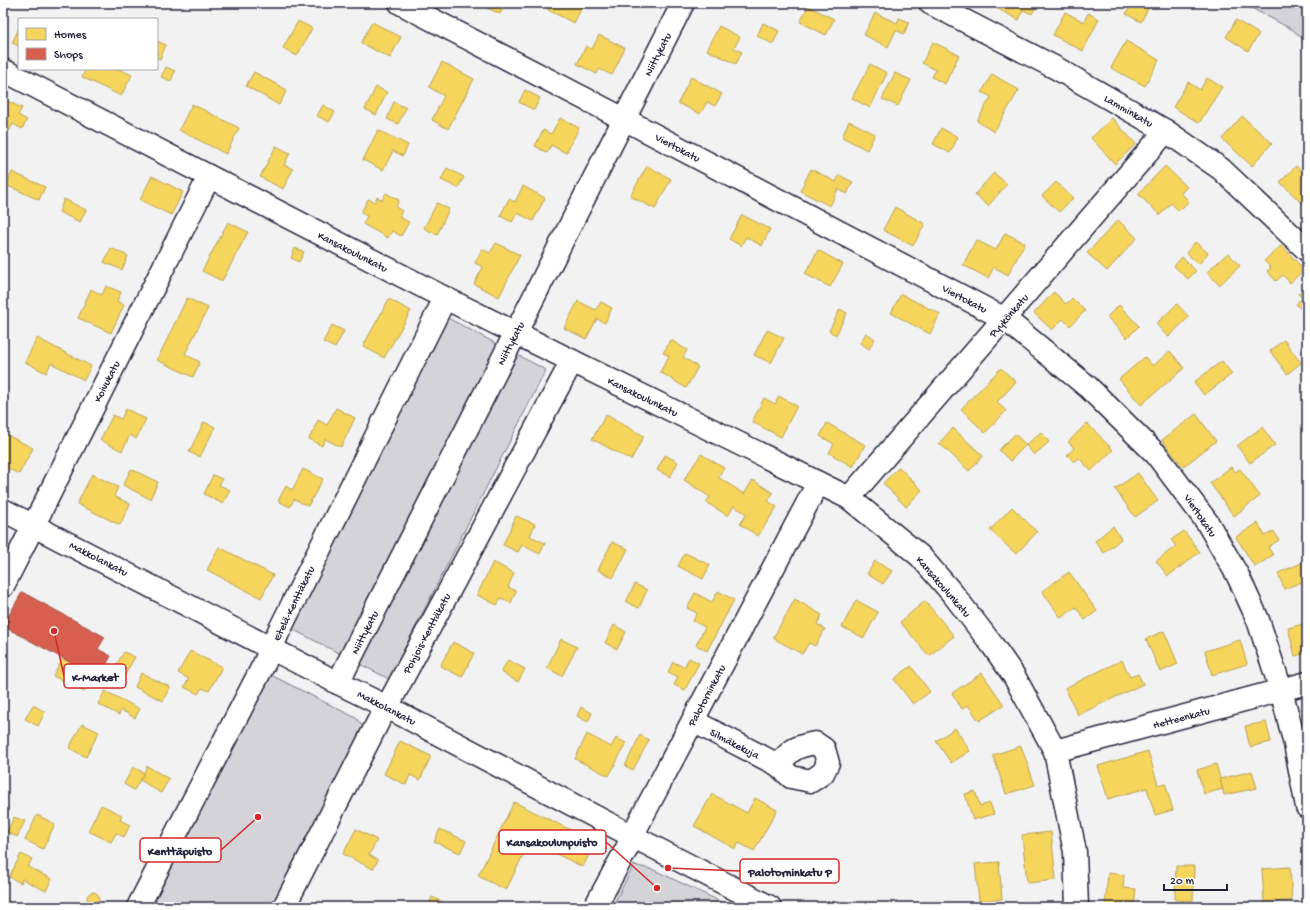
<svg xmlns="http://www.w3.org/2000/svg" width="1310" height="910" viewBox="0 0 1310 910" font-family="'Gochi Hand',sans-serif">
<rect width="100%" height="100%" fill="#f2f2f3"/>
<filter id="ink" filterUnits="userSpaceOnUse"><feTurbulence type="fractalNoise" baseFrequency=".025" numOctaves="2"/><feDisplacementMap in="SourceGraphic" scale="8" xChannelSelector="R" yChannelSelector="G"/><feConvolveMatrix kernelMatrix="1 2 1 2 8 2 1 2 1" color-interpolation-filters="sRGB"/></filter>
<g filter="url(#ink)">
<g fill="#d3d3d8" stroke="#7a7a8a">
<polygon points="1242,3 1307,3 1307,43 1293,30"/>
<polygon points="446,317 546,370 389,679 292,629"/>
<polygon points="269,674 356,718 364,728 274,907 152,907"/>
<polygon points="634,865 654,870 732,907 612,907"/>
</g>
<g fill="#f6d55c" stroke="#b69f52">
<polygon points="477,3 506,3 500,14"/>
<polygon points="551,3 574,3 582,7 574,23 548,10"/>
<polygon points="999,3 1038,3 1032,14 1023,10 1019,20 996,8"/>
<polygon points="1132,3 1151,3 1141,22 1126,14"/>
<polygon points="808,6 834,19 826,35 800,22"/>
<polygon points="1065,12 1084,22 1088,13 1099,19 1083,51 1053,35"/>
<polygon points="875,13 897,23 899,18 909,22 904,34 896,30 888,47 864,35"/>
<polygon points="1236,20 1259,34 1248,51 1226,37"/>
<polygon points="298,21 312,28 297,56 283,48"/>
<polygon points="372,22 401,37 390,58 361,43"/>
<polygon points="763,23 779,31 773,44 757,36"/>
<polygon points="719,26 740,37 734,48 742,52 736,64 707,50"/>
<polygon points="19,28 19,46 12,43"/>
<polygon points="599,35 625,48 612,75 599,69 597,74 577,64 586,46 592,49"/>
<polygon points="157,41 166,45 160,59 157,58"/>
<polygon points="1126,41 1159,60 1145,86 1111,68"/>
<polygon points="933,42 959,55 945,84 932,77 936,70 922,63"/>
<polygon points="442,62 474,79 448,129 432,120 444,96 429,87"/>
<polygon points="870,64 887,73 870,108 852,98"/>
<polygon points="166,67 175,71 171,81 161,77"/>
<polygon points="86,69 119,69 132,75 121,96 82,77"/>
<polygon points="254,72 287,90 279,105 246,86"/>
<polygon points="895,73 911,80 898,106 882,99"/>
<polygon points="992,74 1019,90 994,132 977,121 991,97 982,92"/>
<polygon points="691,77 722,94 715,106 707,102 700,114 678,103"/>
<polygon points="1207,78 1222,87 1199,123 1173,107 1188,82 1200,90"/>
<polygon points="376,87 387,92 376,115 365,109"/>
<polygon points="525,90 540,98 534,110 519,102"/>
<polygon points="3,99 22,108 18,115 27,120 22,129 13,124 9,131 3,127"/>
<polygon points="394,102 406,108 398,124 387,119"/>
<polygon points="192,104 239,128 226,154 179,130"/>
<polygon points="323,105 335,112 329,122 317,116"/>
<polygon points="1242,116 1272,143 1252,166 1222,139"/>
<polygon points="560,118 579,128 566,153 551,145 547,153 535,146 543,130 551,134"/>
<polygon points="1112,118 1136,144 1115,164 1091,138"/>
<polygon points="849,121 875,134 867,150 842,137"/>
<polygon points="941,128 958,137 950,153 933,144"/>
<polygon points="378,130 408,145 403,156 393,151 383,170 363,160"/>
<polygon points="276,146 290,153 284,165 293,169 283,189 260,177"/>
<polygon points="647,166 671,179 655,209 630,196"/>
<polygon points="1165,166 1187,187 1181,193 1189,201 1179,211 1171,203 1160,215 1138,194"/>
<polygon points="1296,166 1307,176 1307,202 1304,205 1280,182"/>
<polygon points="447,168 464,177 458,188 441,180"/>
<polygon points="811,169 836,182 839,175 853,182 847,194 838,189 830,206 800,191"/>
<polygon points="12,172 45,187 39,200 6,185"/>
<polygon points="994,173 1007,184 988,206 975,194"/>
<polygon points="152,176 183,192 171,215 140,200"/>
<polygon points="1056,182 1073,198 1059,212 1042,196"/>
<polygon points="523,186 545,198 533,221 517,213 512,222 500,216 509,199 515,202"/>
<polygon points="386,193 399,200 396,207 402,211 399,217 409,222 401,236 392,231 388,238 363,224 367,216 361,213 368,199 375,202 377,197 382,200"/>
<polygon points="64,199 86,210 80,222 59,212"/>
<polygon points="437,203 449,209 437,235 424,228"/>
<polygon points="895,207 925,224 913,246 883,230"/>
<polygon points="742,215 770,229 762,246 746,237 741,246 729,239"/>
<polygon points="1118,220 1137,238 1107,271 1087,253"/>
<polygon points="228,222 248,232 222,281 202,271"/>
<polygon points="1005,233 1025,243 1008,275 994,267 988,278 963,265 976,240 996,250"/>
<polygon points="1195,242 1208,253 1199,264 1186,253"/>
<polygon points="496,243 520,255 499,297 474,284 483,267 475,263 482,249 490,253"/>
<polygon points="1282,245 1304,270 1290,283 1283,275 1276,281 1267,271 1271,268 1264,261"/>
<polygon points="111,248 128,256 122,270 104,262"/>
<polygon points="295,248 304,252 299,262 291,258"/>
<polygon points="818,250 843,264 830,287 805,274"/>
<polygon points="1228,253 1240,266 1219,285 1207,272"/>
<polygon points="1182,257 1196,271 1188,279 1174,266"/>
<polygon points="1307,285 1307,311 1304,313 1296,304 1302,298 1298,294"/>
<polygon points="106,286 121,292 117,301 124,305 111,333 78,318 91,289 102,295"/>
<polygon points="1054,292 1066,304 1072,298 1085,311 1070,326 1063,319 1052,330 1034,313"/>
<polygon points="901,294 940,314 930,334 891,313"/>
<polygon points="187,298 208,308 185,354 200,362 193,377 157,360"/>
<polygon points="389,299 411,311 384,358 363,346"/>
<polygon points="578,301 596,310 601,302 612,308 605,323 597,319 586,339 564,328"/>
<polygon points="1177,304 1189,317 1168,337 1156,324"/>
<polygon points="1119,305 1139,326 1127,338 1107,317"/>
<polygon points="840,309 847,313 836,335 829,331"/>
<polygon points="332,325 344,331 335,348 323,342"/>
<polygon points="767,330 784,338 771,363 754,355"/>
<polygon points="866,333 875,339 869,349 860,343"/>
<polygon points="37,338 91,366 84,380 51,363 46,373 25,362"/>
<polygon points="671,340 687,350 683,357 698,367 686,388 660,372 669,356 663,353"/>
<polygon points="1284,340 1301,363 1287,374 1270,351"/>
<polygon points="1170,351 1184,368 1141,405 1119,379 1145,357 1153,366"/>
<polygon points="1222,361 1232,374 1204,395 1194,382"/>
<polygon points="1001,368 1016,382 997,402 1006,411 985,433 961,409"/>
<polygon points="779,396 797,406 781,437 752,422 764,398 775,404"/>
<polygon points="336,408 355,418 341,447 325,439 322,446 309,439 318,420 327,425"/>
<polygon points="126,409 146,419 136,439 130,435 122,451 100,440 113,415 121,419"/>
<polygon points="1196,414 1216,441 1183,467 1162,440"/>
<polygon points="606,415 644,436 631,460 592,439"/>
<polygon points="204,422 215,427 200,457 189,452"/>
<polygon points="827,423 865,445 853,467 829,453 834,444 820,436"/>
<polygon points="1087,423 1113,450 1091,471 1079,458 1074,462 1067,455 1074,448 1068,442"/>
<polygon points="1262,427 1275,445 1250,463 1237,446"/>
<polygon points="953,428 983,456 969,471 939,443"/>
<polygon points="1041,432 1049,442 1034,455 1026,445"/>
<polygon points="3,433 33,448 19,474 3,466"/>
<polygon points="1015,434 1026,445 1010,461 999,450"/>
<polygon points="701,454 724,468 718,477 744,494 753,480 773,493 768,501 777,507 758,536 740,524 747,514 734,506 728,516 706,502 710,497 684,480"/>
<polygon points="665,455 678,462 670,477 657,470"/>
<polygon points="899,467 922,490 906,507 883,483"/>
<polygon points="1231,467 1235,472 1240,469 1260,496 1234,516 1210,483"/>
<polygon points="131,469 158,482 150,499 123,485"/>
<polygon points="303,469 323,479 308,506 294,499 290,507 278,501 286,486 292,490"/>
<polygon points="1138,473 1158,501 1135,517 1115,489"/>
<polygon points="92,474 118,487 114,496 130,504 120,525 77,504"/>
<polygon points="213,475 222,479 219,485 230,490 223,504 204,494"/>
<polygon points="1012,507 1037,532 1016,554 990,530"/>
<polygon points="516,516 535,524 530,536 545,543 540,554 522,545 518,552 503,545"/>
<polygon points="1258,523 1265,536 1274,531 1279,540 1268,547 1273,555 1255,567 1236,537"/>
<polygon points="1113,526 1121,539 1104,553 1095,541"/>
<polygon points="1184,531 1200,552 1168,576 1156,561 1176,546 1171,540"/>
<polygon points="612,542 628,549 613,578 598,570"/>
<polygon points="219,547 273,575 261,598 207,570"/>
<polygon points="685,553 710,565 703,579 678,566"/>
<polygon points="875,561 892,571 883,584 867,574"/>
<polygon points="493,562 514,573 508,587 516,591 511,603 501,598 497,605 477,595"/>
<polygon points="1304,562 1307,569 1307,580 1284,589 1278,573"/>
<polygon points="1069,572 1097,611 1085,620 1076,607 1061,618 1042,591"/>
<polygon points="635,584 647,590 639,608 626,602"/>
<polygon points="718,591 734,600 707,651 696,645 705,627 693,621 697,613 687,608 695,593 712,602"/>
<polygon points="795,599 822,615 817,624 825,629 815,646 809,643 802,654 773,638"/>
<polygon points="856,600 878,612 864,638 842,627"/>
<polygon points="925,601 954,636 929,656 900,622"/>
<polygon points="1307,623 1307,653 1295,656 1288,628"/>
<polygon points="614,625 626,632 617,649 605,643"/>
<polygon points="1164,631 1178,664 1160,672 1146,639"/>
<polygon points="561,639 577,647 562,676 547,668"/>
<polygon points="1240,640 1247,664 1212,675 1205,651"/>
<polygon points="453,642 474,653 462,677 440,666"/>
<polygon points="190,651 222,667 209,691 202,688 198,694 184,687 189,679 178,673"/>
<polygon points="124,652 135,657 123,678 112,672"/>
<polygon points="63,658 93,674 84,692 53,676"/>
<polygon points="689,658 699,663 685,690 674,685 678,677 668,672 673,662 684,667"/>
<polygon points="508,660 525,669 518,682 501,672"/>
<polygon points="1122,660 1130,677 1138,674 1143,684 1078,715 1065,688"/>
<polygon points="911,666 930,692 913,704 894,679"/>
<polygon points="141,673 170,687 163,701 135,687"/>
<polygon points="982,673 1004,705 979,721 968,705 962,709 952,693"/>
<polygon points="105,691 140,709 135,718 121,710 119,715 98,704"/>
<polygon points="33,705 45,712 38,726 25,719"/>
<polygon points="581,707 592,713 588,722 577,716"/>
<polygon points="1266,722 1271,742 1250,747 1245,726"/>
<polygon points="82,724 99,732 86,757 69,748"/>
<polygon points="955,728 970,751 951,763 936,741"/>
<polygon points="587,734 611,747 616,738 626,743 609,776 575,759"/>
<polygon points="640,735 649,740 633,770 625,766"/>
<polygon points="400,741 431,756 420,780 410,775 406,785 384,774"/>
<polygon points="1021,746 1035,785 1006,794 993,755"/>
<polygon points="1148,751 1158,785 1165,783 1173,810 1155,815 1147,788 1108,799 1098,766"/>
<polygon points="1216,764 1223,789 1204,794 1197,770"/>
<polygon points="147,766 169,779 161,793 140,780"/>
<polygon points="133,767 144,773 134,790 124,784"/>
<polygon points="1252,771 1257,788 1224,795 1220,779"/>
<polygon points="975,791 980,806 990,803 994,814 973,820 965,794"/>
<polygon points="712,794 747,813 755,798 777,810 754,851 739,843 735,849 694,826"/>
<polygon points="514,802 595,842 583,867 530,841 506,890 478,876"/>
<polygon points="101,805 122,815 120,820 130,825 124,837 116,833 111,842 88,831"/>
<polygon points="37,815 55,824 43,849 25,840"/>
<polygon points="14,817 25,821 17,837 7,832"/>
<polygon points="356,829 377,840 369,855 378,860 373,869 343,854"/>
<polygon points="440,829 466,841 460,853 434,842"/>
<polygon points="1051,832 1056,880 1027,883 1022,835"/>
<polygon points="21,854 32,859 28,867 52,879 46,891 22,879 21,883 9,877"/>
<polygon points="999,862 1002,899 979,901 975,864"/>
<polygon points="1176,866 1194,866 1193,901 1175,900"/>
<polygon points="1290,867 1292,901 1264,902 1262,869"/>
<polygon points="1108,873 1124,875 1123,888 1136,889 1134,907 1105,907"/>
<circle cx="93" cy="898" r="6"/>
<polygon points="432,897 443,902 441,907 428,907"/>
</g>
<polygon fill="#d6604d" stroke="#a04d48" points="22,592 105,637 98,649 111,656 99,678 3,626"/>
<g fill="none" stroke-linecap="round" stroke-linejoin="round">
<defs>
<g id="street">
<polyline points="400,3 624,119 1005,319 1088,387 1156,454 1207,522 1238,576 1258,620 1281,690 1295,744 1307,807"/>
<polyline points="930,3 1056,68 1166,131 1221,169 1307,250"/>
<polyline points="3,70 445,298 849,498 920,556 953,594 993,646 1014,676 1055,751 1075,852 1077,907"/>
<polyline points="849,498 1166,131"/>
<polyline points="3,586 209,177"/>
<polyline points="338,683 683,3"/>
<path d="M693,721L778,765L791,777L811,781L823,773L828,763L824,749L815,743C794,747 791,750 778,765"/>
<polyline points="1055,751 1307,683"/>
<polyline points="138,907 264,664 278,633 445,298"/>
<polyline points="284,907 379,720 387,707 572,361"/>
<polyline points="595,907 627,848 632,836 818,483"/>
</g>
<polyline id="secondary" points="3,510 338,683 387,707 632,836 770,907"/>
</defs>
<use href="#street" stroke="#22223b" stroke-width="25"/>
<use href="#secondary" stroke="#22223b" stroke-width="25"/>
<use href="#street" stroke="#fff" stroke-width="22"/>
<use href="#secondary" stroke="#fff" stroke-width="22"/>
</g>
</g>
<g text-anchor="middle" stroke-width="4" stroke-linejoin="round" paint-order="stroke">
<g font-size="11" fill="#22223b" stroke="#fff">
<text transform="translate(657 54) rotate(-63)" y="4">Niittykatu</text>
<text transform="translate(1129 110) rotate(30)" y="4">Lamminkatu</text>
<text transform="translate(678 147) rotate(28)" y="4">Viertokatu</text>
<text transform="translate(353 251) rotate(27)" y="4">Kansakoulunkatu</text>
<text transform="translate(965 298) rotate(28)" y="4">Viertokatu</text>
<text transform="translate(1008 315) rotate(-49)" y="4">Pyykönkatu</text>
<text transform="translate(510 343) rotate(-63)" y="4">Niittykatu</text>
<text transform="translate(106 381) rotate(-63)" y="4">Koivukatu</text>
<text transform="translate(643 396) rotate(26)" y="4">Kansakoulunkatu</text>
<text transform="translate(1201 515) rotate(56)" y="4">Viertokatu</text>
<text transform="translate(99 558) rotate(27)" y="4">Makkolankatu</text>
<text transform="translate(944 586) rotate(49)" y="4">Kansakoulunkatu</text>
<text transform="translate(293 603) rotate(-64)" y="4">Etelä-Kenttäkatu</text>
<text transform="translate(364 632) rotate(-63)" y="4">Niittykatu</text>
<text transform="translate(426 633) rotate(-62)" y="4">Pohjois-Kenttäkatu</text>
<text transform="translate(706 695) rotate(-62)" y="4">Palotorninkatu</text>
<text transform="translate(387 707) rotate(27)" y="4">Makkolankatu</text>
<text transform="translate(1181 717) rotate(-15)" y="4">Hetteenkatu</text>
<text transform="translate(735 743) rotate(27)" y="4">Silmäkekuja</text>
</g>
</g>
<path fill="none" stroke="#d62828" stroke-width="1.5" d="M54 631L64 676M657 888L606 842M258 817L221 850M668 868L740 871"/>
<g fill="#d62828" stroke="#fff" stroke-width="1.5">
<circle cx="54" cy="631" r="4"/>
<circle cx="657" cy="888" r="4"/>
<circle cx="258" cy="817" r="4"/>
<circle cx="668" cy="868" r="4"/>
</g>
<g fill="#fff" stroke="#d62828" stroke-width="1.5">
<rect x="64" y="664" width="62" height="24" rx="4"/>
<rect x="499" y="830" width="107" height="24" rx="4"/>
<rect x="140" y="838" width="81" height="24" rx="4"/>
<rect x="740" y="859" width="99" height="24" rx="4"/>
</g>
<g font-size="12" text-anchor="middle" font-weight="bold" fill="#22223b">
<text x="95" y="681">K-Market</text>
<text x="552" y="846">Kansakoulunpuisto</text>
<text x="180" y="855">Kenttäpuisto</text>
<text x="790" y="876">Palotorninkatu P</text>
</g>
<rect width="1310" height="910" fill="none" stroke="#fff" stroke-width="16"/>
<rect x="8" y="8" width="1294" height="894" fill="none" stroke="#22223b" stroke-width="1.5" filter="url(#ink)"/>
<rect x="18" y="18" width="140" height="52" fill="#ffffff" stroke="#a7a7b1"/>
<rect x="26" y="28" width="20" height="12" fill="#f6d55c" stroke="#a7a7b1"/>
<text x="54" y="38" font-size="12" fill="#22223b">Homes</text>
<rect x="26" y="48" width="20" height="12" fill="#d6604d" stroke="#a7a7b1"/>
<text x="54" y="58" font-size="12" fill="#22223b">Shops</text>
<path d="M1164 884v6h63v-6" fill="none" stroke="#22223b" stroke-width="2"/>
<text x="1170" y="884" font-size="12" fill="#22223b" stroke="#ffffff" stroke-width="3" paint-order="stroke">20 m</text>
</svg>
